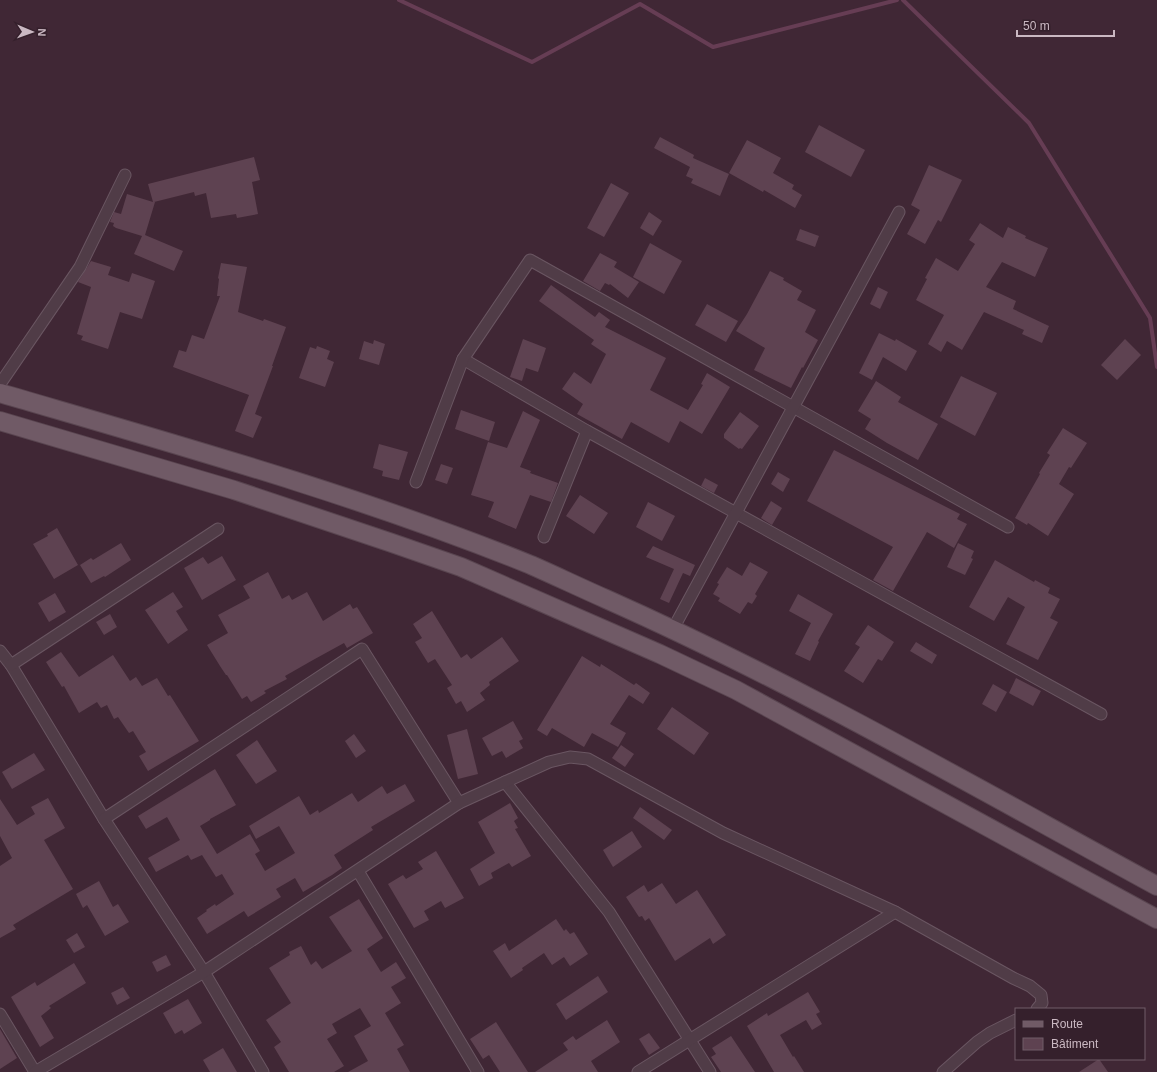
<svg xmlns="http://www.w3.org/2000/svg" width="1157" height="1072" viewBox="0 0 1157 1072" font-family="Arial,sans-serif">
<rect width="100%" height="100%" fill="#402735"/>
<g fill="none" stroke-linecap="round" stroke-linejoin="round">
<g stroke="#663d54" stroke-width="4">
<polyline points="399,0 532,62 640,4 713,47 897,0"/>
<polyline points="903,0 1029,123 1150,318 1157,367"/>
</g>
</g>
<g fill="#5e4251">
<polygon points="819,125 865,150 851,177 805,152"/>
<polygon points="660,137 694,155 693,158 729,174 720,196 691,183 693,179 686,176 690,167 654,148"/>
<polygon points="747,140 781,158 773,173 794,185 792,189 802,195 795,208 764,190 763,192 729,173"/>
<polygon points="254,157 260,180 252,182 258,214 237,218 236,214 211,218 206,193 195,196 194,192 154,202 155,202 145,235 183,251 174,271 134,254 142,236 116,228 113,226 114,223 110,222 114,212 121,214 127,194 153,202 148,184"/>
<polygon points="929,165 962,180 941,222 938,220 925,244 907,234 920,210 911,205"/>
<polygon points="611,183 629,193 604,237 587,228"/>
<polygon points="649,212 662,221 653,236 640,228"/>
<polygon points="980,223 1003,238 1008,227 1026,236 1025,238 1048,248 1035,277 1002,262 986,287 1016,301 1013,309 1049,326 1042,343 1022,334 1024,330 984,312 962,350 947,341 941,352 928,344 944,315 916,300 927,279 925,278 936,258 958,271 975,244 969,240"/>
<polygon points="800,229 819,236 815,247 796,240"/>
<polygon points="650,243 682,261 664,294 633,277"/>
<polygon points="600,253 617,262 614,267 639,282 628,298 610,284 609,285 605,283 600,291 583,281"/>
<polygon points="91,261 111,267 108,275 129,282 132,273 155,281 142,319 120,312 108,349 81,340 83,336 77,334 91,287 78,282"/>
<polygon points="221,263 247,267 238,312 263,321 264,319 286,327 272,366 273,366 255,414 262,417 253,438 235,431 249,395 173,367 179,350 186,352 192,335 204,339 220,296 217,296 219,279 218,278"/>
<polygon points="770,271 784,278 783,280 802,291 797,300 816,310 805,332 818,340 803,368 802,367 791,388 754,370 765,348 736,331 747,314"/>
<polygon points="551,285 595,317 599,312 610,320 605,327 666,358 650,390 688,410 703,385 701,384 707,373 730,387 702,434 680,421 669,443 631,422 622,439 577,414 583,404 562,389 574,372 591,384 606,354 591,344 594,340 539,301"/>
<polygon points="878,287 888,292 880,309 870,304"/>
<polygon points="707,304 738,321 726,342 695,325"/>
<polygon points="879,333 895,341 896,339 917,351 906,371 883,357 872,380 859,373"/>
<polygon points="523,339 546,348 538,372 526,368 522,381 510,377"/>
<polygon points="1125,339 1141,355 1117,380 1101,365"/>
<polygon points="374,340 385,344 379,365 359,359 364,341 373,344"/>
<polygon points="317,346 330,351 327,359 334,362 325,387 299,378 310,347 316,349"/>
<polygon points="961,376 997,393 975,436 940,417"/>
<polygon points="876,381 901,397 898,402 938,424 918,460 887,443 865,429 871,419 858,411"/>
<polygon points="461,410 495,422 489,441 455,429"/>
<polygon points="523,411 540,420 520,467 531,471 530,473 558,483 551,502 530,495 516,529 488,517 494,502 471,495 488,442 507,448"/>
<polygon points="740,412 759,426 742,449 740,448 739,449 724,438 724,434"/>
<polygon points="1063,428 1087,443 1071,468 1069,467 1059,484 1074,494 1048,536 1028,523 1027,525 1015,518 1040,474 1039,473 1050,455 1047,453"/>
<polygon points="379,444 408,452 399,480 382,476 383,471 373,468"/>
<polygon points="834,450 960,514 957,519 967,524 954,548 927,532 893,591 873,580 893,547 807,501"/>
<polygon points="441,464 453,468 447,484 435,480"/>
<polygon points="778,472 790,479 783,492 771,484"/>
<polygon points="705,478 718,485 714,493 701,486"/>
<polygon points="580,495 608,513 594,534 566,516"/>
<polygon points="771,501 782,508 772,525 761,518"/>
<polygon points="648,502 675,516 662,541 636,527"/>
<polygon points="57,528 78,565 54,579 33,544 48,536 47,534"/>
<polygon points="121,543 131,560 105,577 104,576 91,583 80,565 91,558 93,560"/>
<polygon points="958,543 974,551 971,558 973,559 965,575 947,567"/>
<polygon points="653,546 695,565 690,576 683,573 669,603 660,599 674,569 646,557"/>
<polygon points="222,556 236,580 202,600 184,568 203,557 208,564"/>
<polygon points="995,560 1034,582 1035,580 1050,588 1048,593 1060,599 1050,618 1058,622 1038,660 1006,644 1025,607 1008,597 994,621 969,607"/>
<polygon points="750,562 768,572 755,594 757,596 752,604 748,602 740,614 718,601 720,598 713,594 719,584 717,583 727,567 742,576"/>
<polygon points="268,572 282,599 289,595 292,600 307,592 323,621 350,604 353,609 357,607 373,633 347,648 344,643 313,660 285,676 287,679 264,691 266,693 251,702 247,696 242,699 227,675 226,675 220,666 207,645 228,633 218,615 250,598 243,586"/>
<polygon points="173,592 183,607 176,611 188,630 168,644 145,610"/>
<polygon points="55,593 66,612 49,622 38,603"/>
<polygon points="798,594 833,614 818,641 819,642 810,661 795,654 811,623 789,611"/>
<polygon points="432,611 461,658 467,654 471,659 502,637 519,661 489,682 490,685 480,693 485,700 467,712 461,701 456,704 447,688 452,685 435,659 428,663 415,642 422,638 413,624"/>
<polygon points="110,614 117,627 104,635 96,622"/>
<polygon points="868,625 894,642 882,661 878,659 863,683 844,671 860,647 855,644"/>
<polygon points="916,642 937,655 932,664 910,651"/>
<polygon points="61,652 79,677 113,655 130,681 136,677 142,686 157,678 168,696 170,695 199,741 148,771 139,756 146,752 133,731 129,733 118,717 114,719 107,705 101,708 97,702 79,713 64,686 62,687 46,662"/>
<polygon points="582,656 600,667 601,664 634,685 636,683 650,693 643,704 629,695 610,724 626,733 618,747 592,733 584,747 552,728 547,736 537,730"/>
<polygon points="1016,678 1041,691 1033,706 1009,693"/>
<polygon points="993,684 1007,692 996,712 982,704"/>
<polygon points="672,707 709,733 694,755 657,729"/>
<polygon points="513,721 523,739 519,741 523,748 506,758 502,751 492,756 482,738"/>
<polygon points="467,729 478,774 458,779 447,735"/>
<polygon points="354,734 366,751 356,758 345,741"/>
<polygon points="257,740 277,771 256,784 236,755"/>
<polygon points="621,745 634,754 625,767 612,758"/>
<polygon points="34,753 45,770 12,789 2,772"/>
<polygon points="215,769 236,805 210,819 210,820 200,826 217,854 250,834 260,851 255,854 265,871 295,853 279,826 256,839 249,826 299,796 310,815 318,810 319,813 352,793 358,802 382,786 387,794 405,784 415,801 371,827 373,830 334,855 342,868 332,875 303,892 295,878 276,889 281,897 248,917 244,911 207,934 197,918 207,911 206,910 215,904 216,906 234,894 222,874 216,877 202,855 191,860 188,855 156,872 148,858 180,840 167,817 146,829 138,816"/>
<polygon points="48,798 65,828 44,840 73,889 13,925 16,929 0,938 0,866 12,858 0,836 0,799 17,825 35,814 31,807"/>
<polygon points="510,803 518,818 514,821 518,828 515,829 531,856 512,867 509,863 491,873 493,878 479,886 470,869 495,853 478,822"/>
<polygon points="640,807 672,830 664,840 633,818"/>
<polygon points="632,831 642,847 613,867 603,850"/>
<polygon points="436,851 464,898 445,908 441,901 424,911 429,920 414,928 388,884 403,875 406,879 423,869 418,862"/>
<polygon points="99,881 113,907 118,904 129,922 105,936 87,905 83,908 76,894"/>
<polygon points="662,883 676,904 697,890 726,935 713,944 710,938 675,961 649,918 645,921 642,916 639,917 626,897 644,885 648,892"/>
<polygon points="359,899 383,938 367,949 381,972 396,962 406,978 391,987 401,1003 385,1013 404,1045 397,1049 410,1072 348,1072 368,1061 354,1036 371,1026 360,1008 332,1024 337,1033 327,1039 344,1066 334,1072 289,1072 274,1047 281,1042 266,1020 291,1003 269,968 290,955 289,952 301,946 311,965 316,961 322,969 352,951 329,917"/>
<polygon points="556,919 564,931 566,929 570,934 574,932 588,954 570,966 564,957 552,965 544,953 522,968 523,970 511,978 493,951 505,943 509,951"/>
<polygon points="77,933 85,947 74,953 66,940"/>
<polygon points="166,955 171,965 157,972 152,962"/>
<polygon points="74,963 86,983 49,1006 51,1008 41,1016 54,1038 40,1047 11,997 35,982 37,986"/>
<polygon points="598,976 608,992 566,1020 556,1004"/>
<polygon points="123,987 130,998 117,1005 111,993"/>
<polygon points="808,992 820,1012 816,1014 822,1024 812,1030 806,1020 780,1035 793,1057 794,1056 804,1072 774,1072 747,1026 767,1013 768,1016"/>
<polygon points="188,999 202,1023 184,1034 182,1030 175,1034 163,1013"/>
<polygon points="607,1020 620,1042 591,1061 598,1072 535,1072 568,1050 563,1043 573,1036 576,1040"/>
<polygon points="496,1022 528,1072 500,1072 489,1055 483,1059 470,1039"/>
<polygon points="0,1029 17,1058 0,1069"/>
<polygon points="649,1033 660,1048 649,1055 639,1039"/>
<polygon points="731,1036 755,1072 721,1072 711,1057 716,1054 712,1048"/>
<polygon points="223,1048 237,1072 210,1072 203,1060"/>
<polygon points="1099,1059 1108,1072 1079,1072"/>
</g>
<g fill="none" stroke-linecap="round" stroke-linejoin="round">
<defs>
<g id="minor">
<polyline points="463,359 587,431 1101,714"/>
<polyline points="0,384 80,267 125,175"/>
<polyline points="416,482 463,359 530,260 1008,527"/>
<polyline points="544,537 587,431"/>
<polyline points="673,629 899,212"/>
<polyline points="0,651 11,665 104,819 204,972 263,1072"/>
<polyline points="11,665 218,529"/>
<polyline points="505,782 609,912 710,1072"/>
<polyline points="104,819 362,649 459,803"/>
<polyline points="358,871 478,1072"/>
<polyline points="0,1014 35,1072"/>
<polyline points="35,1072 204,972 459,803 549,762 570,757 588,759 723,833 895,912 1013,978 1030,986 1041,995 1042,1003 1037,1009"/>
<polyline points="638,1072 895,912"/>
<polyline points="943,1072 977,1042 990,1033 1016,1020"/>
</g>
<g id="primary">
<path d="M0,393C178,445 358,495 531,565C556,576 581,588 606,599C795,683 975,787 1157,886"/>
<polyline points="0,421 234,490 392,543 461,567 660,654 736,690 1157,919"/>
</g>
</defs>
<use href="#minor" stroke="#6a5662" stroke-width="13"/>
<use href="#primary" stroke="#594550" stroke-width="20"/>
<use href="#minor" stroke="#503c47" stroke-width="11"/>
<use href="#primary" stroke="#705a66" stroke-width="18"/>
</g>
<rect x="1015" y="1008" width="130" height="52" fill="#35202c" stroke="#715d68"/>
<rect x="1023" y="1021" width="20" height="6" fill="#705a66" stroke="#715d68"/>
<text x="1051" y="1028" font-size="12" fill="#cab8c2">Route</text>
<rect x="1023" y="1038" width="20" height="12" fill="#5e4251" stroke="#715d68"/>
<text x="1051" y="1048" font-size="12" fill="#cab8c2">Bâtiment</text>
<g transform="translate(32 32) rotate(92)" stroke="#35202c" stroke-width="3" paint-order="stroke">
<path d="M0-3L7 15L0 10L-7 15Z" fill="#cab8c2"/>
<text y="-6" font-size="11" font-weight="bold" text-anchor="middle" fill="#cab8c2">N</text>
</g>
<path d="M1017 30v6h97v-6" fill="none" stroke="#cab8c2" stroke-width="2"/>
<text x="1023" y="30" font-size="12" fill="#cab8c2" stroke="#35202c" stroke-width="3" paint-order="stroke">50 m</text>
</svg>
